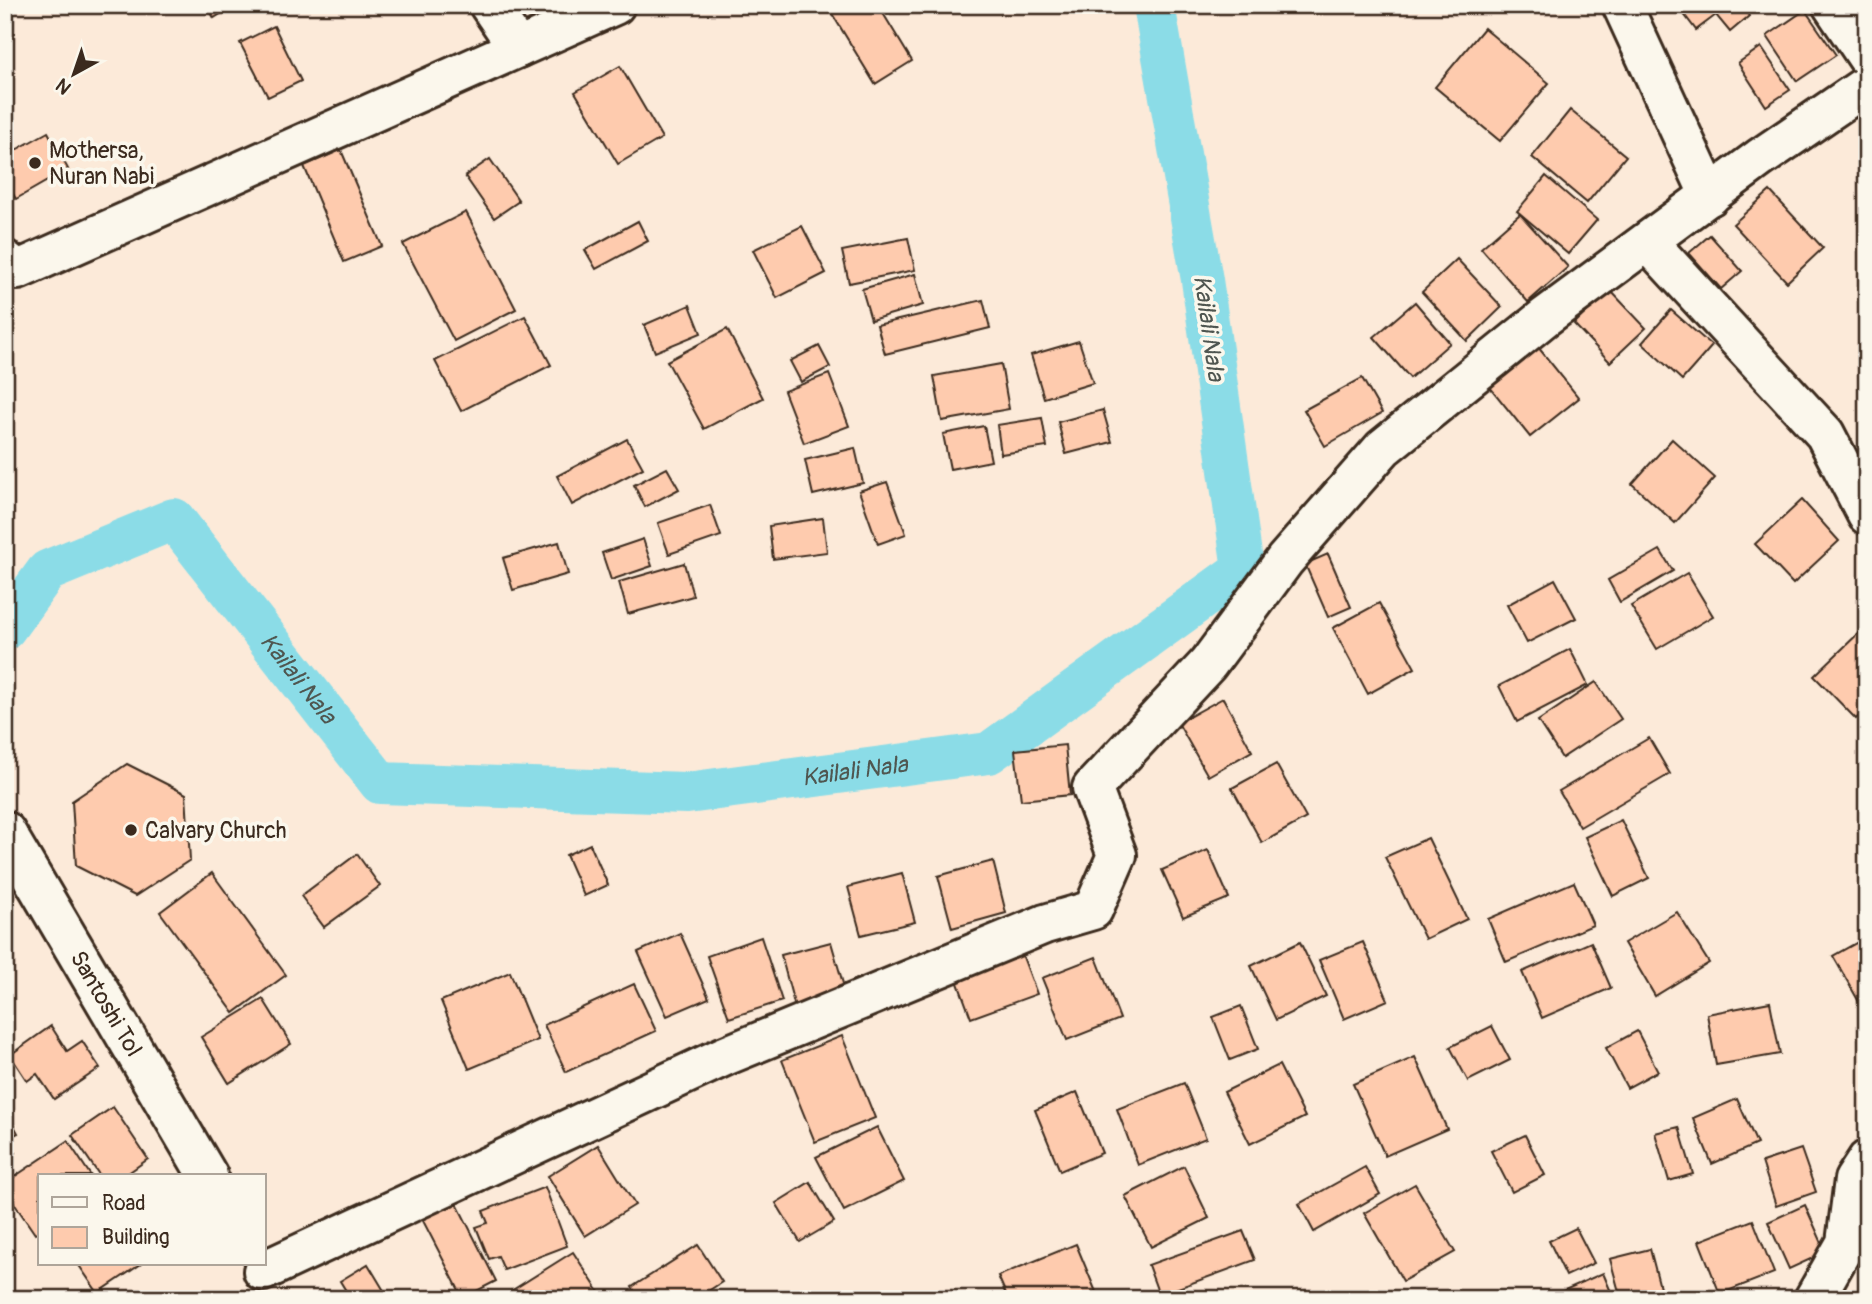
<svg xmlns="http://www.w3.org/2000/svg" width="1872" height="1304" viewBox="0 0 1872 1304" font-family="Pangolin,sans-serif">
<rect width="100%" height="100%" fill="#fcead9"/>
<filter id="ink" filterUnits="userSpaceOnUse"><feTurbulence type="fractalNoise" baseFrequency=".0143" numOctaves="2"/><feDisplacementMap in="SourceGraphic" scale="14" xChannelSelector="R" yChannelSelector="G"/><feConvolveMatrix kernelMatrix="1 2 1 2 8 2 1 2 1" color-interpolation-filters="sRGB"/></filter>
<g filter="url(#ink)">
<g fill="none" stroke-linecap="round" stroke-linejoin="round">
<path stroke="#8bdce7" stroke-width="42" id="s1" d="M5,629L47,571L174,519L380,783L687,793L989,753L1243,569L1202,280L1154,5"/>
</g>
<g fill="#fecbae" stroke="#3b2a1e" stroke-width="2">
<polygon points="207,5 235,5 214,18"/>
<polygon points="843,5 878,5 912,61 875,84 831,12"/>
<polygon points="1677,5 1741,5 1749,16 1730,32 1716,15 1696,30"/>
<polygon points="1805,10 1836,55 1797,81 1767,36"/>
<polygon points="274,26 301,81 268,97 240,43"/>
<polygon points="1484,28 1549,83 1500,141 1435,87"/>
<polygon points="1761,47 1790,90 1766,106 1738,63"/>
<polygon points="620,66 662,138 618,164 575,92"/>
<polygon points="1570,110 1626,156 1587,203 1532,157"/>
<polygon points="48,132 68,169 16,199 5,181 5,156"/>
<polygon points="341,150 382,246 344,262 304,166"/>
<polygon points="490,159 519,201 494,218 465,176"/>
<polygon points="1546,176 1597,220 1568,254 1517,211"/>
<polygon points="1770,191 1823,248 1787,282 1733,224"/>
<polygon points="466,212 516,309 454,341 403,244"/>
<polygon points="1520,214 1568,267 1528,302 1481,248"/>
<polygon points="638,221 648,241 596,269 585,250"/>
<polygon points="802,226 826,273 777,298 753,250"/>
<polygon points="1710,235 1742,271 1721,289 1689,253"/>
<polygon points="908,238 915,270 849,283 842,251"/>
<polygon points="1457,259 1502,307 1467,341 1422,292"/>
<polygon points="915,274 923,305 871,320 862,289"/>
<polygon points="1610,290 1646,328 1610,362 1574,324"/>
<polygon points="983,300 990,328 885,354 877,325"/>
<polygon points="1415,302 1450,343 1410,378 1374,337"/>
<polygon points="690,305 701,333 655,352 644,325"/>
<polygon points="1671,310 1712,346 1682,380 1642,343"/>
<polygon points="525,316 551,365 461,411 435,361"/>
<polygon points="727,329 763,398 704,429 667,361"/>
<polygon points="1079,341 1093,383 1044,398 1031,355"/>
<polygon points="819,346 830,367 801,382 790,361"/>
<polygon points="1538,347 1579,398 1530,437 1489,386"/>
<polygon points="1001,364 1009,409 942,421 934,376"/>
<polygon points="829,374 849,426 804,443 784,391"/>
<polygon points="1362,378 1382,413 1325,446 1304,410"/>
<polygon points="1103,410 1112,442 1066,454 1058,422"/>
<polygon points="1042,418 1047,447 1001,454 997,425"/>
<polygon points="984,426 991,461 950,469 943,434"/>
<polygon points="627,439 643,468 572,505 557,476"/>
<polygon points="1672,439 1715,478 1675,523 1632,484"/>
<polygon points="855,448 863,483 813,495 805,460"/>
<polygon points="667,468 679,489 645,507 634,485"/>
<polygon points="887,482 906,534 878,544 859,491"/>
<polygon points="1802,500 1839,541 1793,584 1755,544"/>
<polygon points="710,505 721,536 669,554 658,523"/>
<polygon points="823,518 827,552 773,559 769,526"/>
<polygon points="643,539 652,566 611,580 602,553"/>
<polygon points="559,542 568,574 513,590 503,558"/>
<polygon points="1660,550 1673,571 1620,602 1608,580"/>
<polygon points="1328,554 1351,607 1328,617 1305,564"/>
<polygon points="684,563 693,596 628,614 619,582"/>
<polygon points="1687,573 1713,616 1657,649 1631,606"/>
<polygon points="1555,579 1576,618 1527,643 1507,605"/>
<polygon points="1379,603 1415,668 1368,694 1333,628"/>
<polygon points="1865,627 1867,629 1867,708 1856,719 1814,676"/>
<polygon points="1570,649 1588,685 1517,722 1499,686"/>
<polygon points="1596,682 1621,719 1562,758 1538,721"/>
<polygon points="1223,698 1252,751 1208,776 1178,723"/>
<polygon points="1649,738 1670,774 1580,827 1559,791"/>
<polygon points="1065,745 1070,795 1021,800 1015,750"/>
<polygon points="127,764 186,794 190,860 135,896 76,866 72,801"/>
<polygon points="1276,764 1306,818 1262,843 1232,788"/>
<polygon points="1621,820 1649,878 1613,896 1585,837"/>
<polygon points="1428,838 1467,919 1425,939 1385,857"/>
<polygon points="590,844 608,885 584,896 566,855"/>
<polygon points="1208,850 1229,898 1183,917 1162,870"/>
<polygon points="357,854 380,886 324,927 301,896"/>
<polygon points="993,861 1006,913 952,928 938,876"/>
<polygon points="212,873 286,975 234,1013 160,912"/>
<polygon points="902,873 915,922 861,935 848,887"/>
<polygon points="1574,882 1593,925 1506,962 1488,919"/>
<polygon points="1677,912 1709,963 1655,996 1624,943"/>
<polygon points="680,933 709,998 667,1016 638,952"/>
<polygon points="761,937 782,1001 729,1018 707,956"/>
<polygon points="1867,937 1867,1004 1862,1007 1833,956"/>
<polygon points="831,942 848,1001 797,1015 781,955"/>
<polygon points="1300,942 1326,996 1276,1020 1251,966"/>
<polygon points="1363,942 1388,1000 1344,1019 1319,960"/>
<polygon points="1591,942 1611,988 1542,1018 1522,972"/>
<polygon points="1020,949 1037,994 971,1018 954,972"/>
<polygon points="1096,957 1120,1019 1067,1040 1042,978"/>
<polygon points="510,972 538,1040 469,1069 441,1001"/>
<polygon points="634,984 656,1031 566,1072 544,1025"/>
<polygon points="263,999 291,1044 229,1083 201,1037"/>
<polygon points="1770,1002 1780,1054 1716,1065 1707,1014"/>
<polygon points="1241,1006 1258,1049 1230,1060 1213,1017"/>
<polygon points="51,1026 67,1051 82,1041 100,1068 54,1099 37,1074 27,1081 10,1055"/>
<polygon points="1492,1026 1510,1060 1468,1081 1450,1047"/>
<polygon points="1637,1031 1658,1071 1627,1088 1606,1048"/>
<polygon points="842,1036 875,1118 815,1142 782,1060"/>
<polygon points="1415,1057 1447,1129 1385,1156 1353,1084"/>
<polygon points="1279,1065 1305,1117 1250,1144 1224,1092"/>
<polygon points="1184,1083 1206,1138 1138,1165 1117,1109"/>
<polygon points="1077,1092 1102,1153 1060,1171 1035,1110"/>
<polygon points="1737,1099 1757,1144 1712,1164 1693,1118"/>
<polygon points="113,1107 148,1159 124,1176 100,1176 72,1135"/>
<polygon points="5,1109 18,1133 8,1138 15,1152 5,1157"/>
<polygon points="877,1127 904,1181 844,1211 816,1157"/>
<polygon points="1679,1127 1693,1174 1669,1181 1655,1133"/>
<polygon points="1525,1135 1545,1175 1512,1192 1491,1151"/>
<polygon points="68,1141 91,1176 40,1176 40,1231 35,1234 5,1190 5,1183"/>
<polygon points="598,1145 635,1205 585,1236 548,1176"/>
<polygon points="1801,1149 1816,1192 1776,1206 1762,1162"/>
<polygon points="1184,1166 1209,1218 1151,1247 1125,1196"/>
<polygon points="1365,1167 1380,1194 1314,1232 1299,1204"/>
<polygon points="810,1182 834,1222 800,1242 776,1203"/>
<polygon points="1415,1184 1455,1252 1403,1281 1364,1213"/>
<polygon points="545,1187 567,1246 504,1270 498,1256 489,1259 476,1227 488,1223 483,1211"/>
<polygon points="454,1198 496,1281 463,1298 420,1215"/>
<polygon points="1805,1205 1826,1252 1789,1269 1768,1222"/>
<polygon points="1753,1220 1774,1273 1720,1294 1699,1241"/>
<polygon points="1576,1228 1594,1263 1566,1276 1549,1241"/>
<polygon points="1243,1231 1255,1260 1159,1295 1148,1265"/>
<polygon points="1076,1244 1096,1292 1080,1299 1008,1299 998,1276"/>
<polygon points="698,1245 722,1282 696,1299 640,1299 632,1287"/>
<polygon points="1650,1249 1663,1299 1621,1299 1610,1259"/>
<polygon points="573,1252 601,1295 595,1299 516,1299 511,1291"/>
<polygon points="78,1264 141,1264 98,1293"/>
<polygon points="368,1264 389,1299 351,1299 340,1281"/>
<polygon points="1603,1273 1614,1299 1561,1299 1558,1293"/>
</g>
<g fill="none" stroke-linecap="round" stroke-linejoin="round">
<defs>
<g id="minor">
<polyline points="489,5 518,48"/>
<polyline points="1622,5 1710,196"/>
<polyline points="1832,5 1867,57"/>
<polyline points="1648,242 1825,434 1867,515"/>
<polyline points="5,260 18,270 615,5"/>
<path id="s2" d="M5,831L208,1176"/>
<polyline points="263,1271 725,1056 1045,924 1093,910 1117,855 1092,788 1208,664 1285,560 1383,448 1545,317 1760,158 1867,85"/>
<polyline points="1814,1299 1846,1243 1854,1180 1867,1160"/>
</g>
</defs>
<use href="#minor" stroke="#3b2a1e" stroke-width="44"/>
<use href="#minor" stroke="#fbf7ec" stroke-width="38"/>
</g>
</g>
<g fill="#3b2a1e" stroke="#fbf7ec" stroke-width="2.5">
<circle cx="35" cy="163" r="7"/>
<circle cx="131" cy="830" r="7"/>
</g>
<g text-anchor="middle" stroke-width="7" stroke-linejoin="round" paint-order="stroke">
<g font-size="23" fill="#3b2a1e" stroke="#fbf7ec" text-anchor="start">
<text x="49" y="158">Mothersa,<tspan x="49" dy="26">Nuran Nabi</tspan></text>
<text x="145" y="838">Calvary Church</text>
</g>
<g font-size="23" fill="#3b2a1e" stroke="#fbf7ec">
<text dy="8" stroke="none"><textPath href="#s2" startOffset="200">Santoshi Tol</textPath></text>
</g>
<g font-size="24" font-style="italic" fill="#4f5650" stroke="#fbf7ec">
<text transform="translate(1209 328) rotate(82)" y="8">Kailali Nala</text>
<text dy="8" stroke="none"><textPath href="#s1" startOffset="411">Kailali Nala</textPath></text>
<text dy="8" stroke="none"><textPath href="#s1" startOffset="1020">Kailali Nala</textPath></text>
</g>
</g>
<rect width="1872" height="1304" fill="none" stroke="#fbf7ec" stroke-width="28"/>
<rect x="14" y="14" width="1844" height="1276" fill="none" stroke="#3b2a1e" stroke-width="2.5" filter="url(#ink)"/>
<rect x="38" y="1174" width="228" height="91" fill="#fbf7ec" stroke="#aea59a" stroke-width="2"/>
<rect x="52" y="1197" width="35" height="10" fill="#fbf7ec" stroke="#aea59a" stroke-width="2"/>
<text x="102" y="1210" font-size="21" fill="#3b2a1e">Road</text>
<rect x="52" y="1227" width="35" height="21" fill="#fecbae" stroke="#aea59a" stroke-width="2"/>
<text x="102" y="1244" font-size="21" fill="#3b2a1e">Building</text>
<g transform="translate(74 74) rotate(220)" stroke="#fbf7ec" stroke-width="5" paint-order="stroke">
<path d="M0-5L12 26L0 18L-12 26Z" fill="#3b2a1e"/>
<text y="-10" font-size="19" font-weight="bold" text-anchor="middle" fill="#3b2a1e">N</text>
</g>
</svg>
